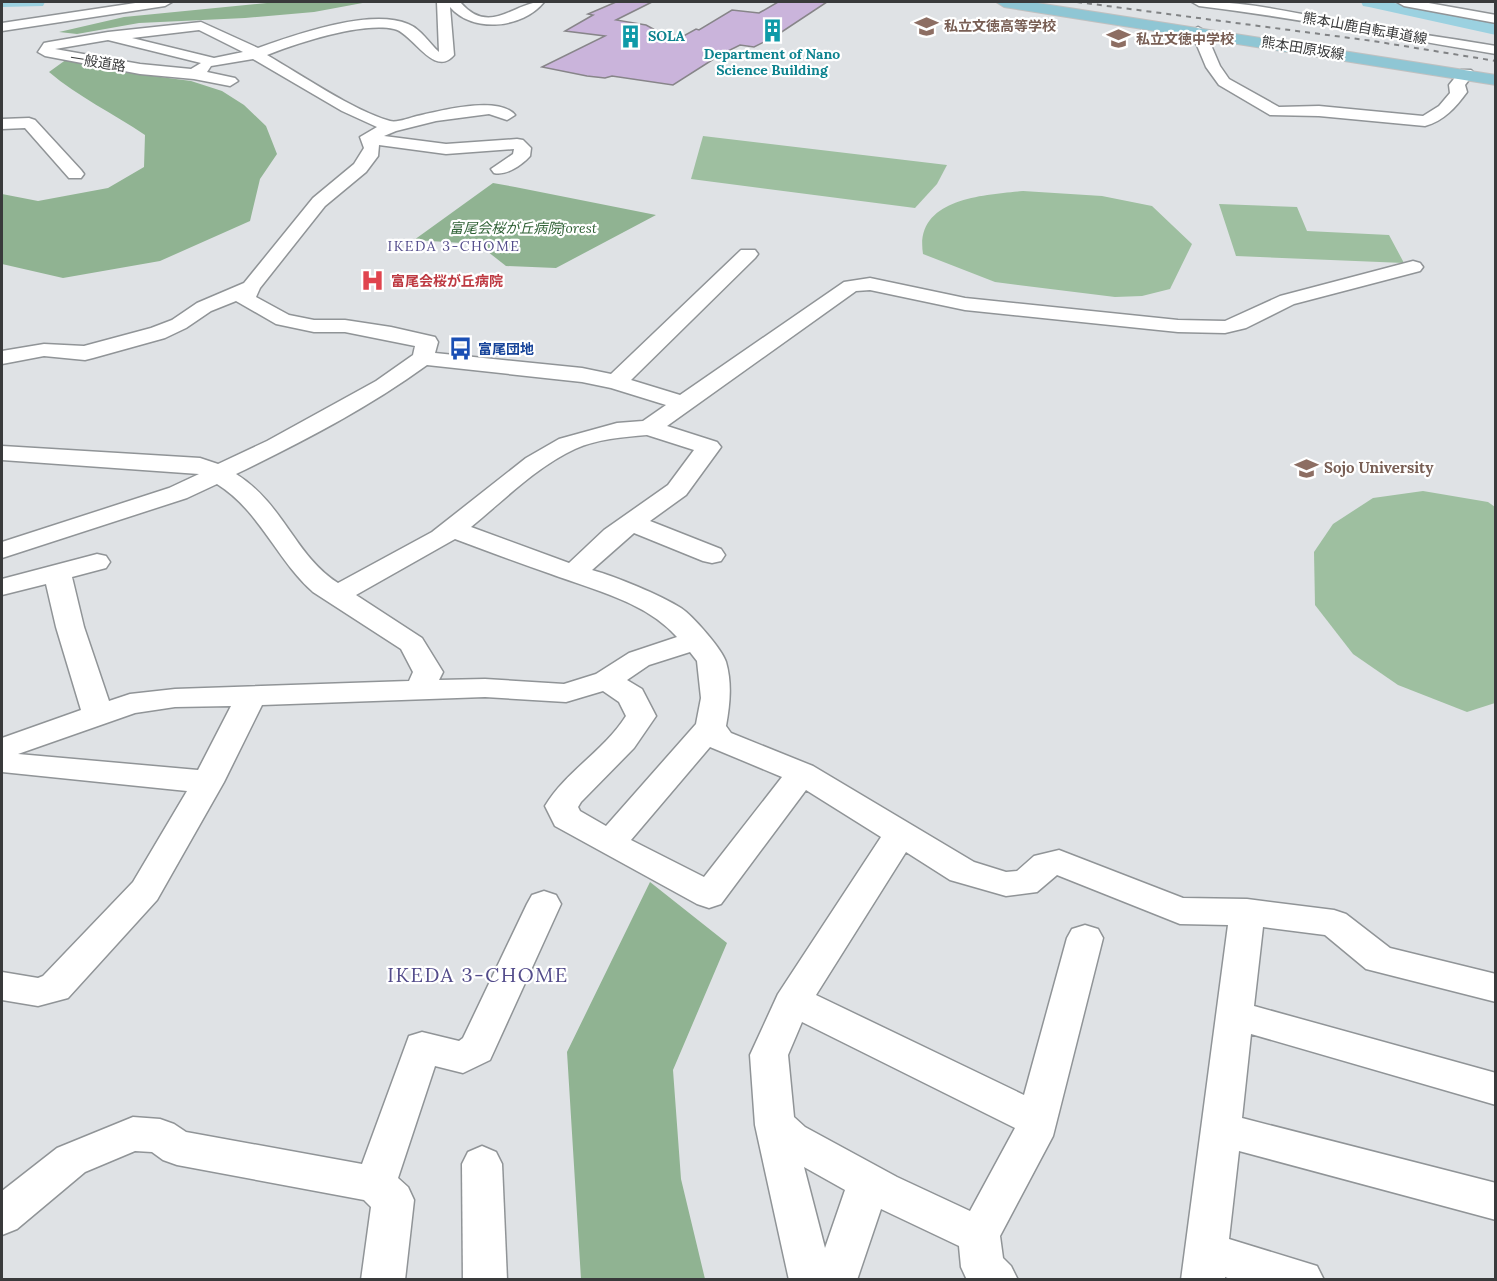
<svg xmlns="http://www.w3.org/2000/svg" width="1497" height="1281" viewBox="0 0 1497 1281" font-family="Lora,'Noto Sans JP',serif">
<rect width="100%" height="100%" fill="#dfe2e5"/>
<g fill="#9ebfa0">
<polygon points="703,136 947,165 937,184 915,208 691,179"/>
<path d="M1023,191L1102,196L1152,206L1192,244L1170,289L1142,296L1115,297L995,282L923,254C914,198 984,195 1023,191Z"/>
<polygon points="1219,204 1297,207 1307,231 1389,235 1404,263 1236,256"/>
<polygon points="1423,491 1488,502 1495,507 1495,703 1467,712 1398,685 1353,654 1315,605 1314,552 1333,524 1373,498"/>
</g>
<g fill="#90b392">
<polygon points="277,2 368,2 314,12 245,18 139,23 77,34 59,32 124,17"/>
<path d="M67,59L94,64L115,71L191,81L222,91L244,105L266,126L277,154L260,179L250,221L160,261L63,278L2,264V194L38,201L108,188L144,167L145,135C113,113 78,97 49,72Z"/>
<polygon points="493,183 515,187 656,215 556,268 506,266 478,244 414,240"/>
<polygon points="650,882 727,943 673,1070 681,1179 705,1279 581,1279 567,1052"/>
</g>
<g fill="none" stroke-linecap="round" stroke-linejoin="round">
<g fill="#9bd1e0" fill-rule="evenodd">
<polygon points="2,2 45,2 43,6 2,7"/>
<path d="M1361,2C1404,0 1453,13 1496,24V35L1369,7L1363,6Z"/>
</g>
</g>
<polygon fill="#cab4db" stroke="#878589" stroke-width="1.5" points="616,2 652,2 616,20 646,25 668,37 680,38 696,29 699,30 732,10 759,13 778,2 827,2 774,37 754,47 740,45 720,55 673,85 612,76 605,78 587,76 542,67 605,36 565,31 593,15 588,14"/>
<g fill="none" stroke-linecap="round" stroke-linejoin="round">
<defs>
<g id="minor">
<polygon points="142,2 172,2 165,6 2,31 2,23"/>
<path d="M437,2H460C491,38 515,0 544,2C523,28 473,34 450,7L454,55C434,79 412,32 394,29C361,22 298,43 267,55C300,74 354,111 390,121C397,123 409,118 417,116C439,111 499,95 515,115L507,120L489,114L436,121L396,131L384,136L446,144L517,139L523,140L531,148L530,156C522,165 506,176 494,173L491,169L513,154L514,149L446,154L379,145L378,156L366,172L325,206L260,288L256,297L289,315L314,320H345L391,327L435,337L438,342L435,353L582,368L611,374L741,250H755L758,254L755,258L631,380L680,395L844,282L870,278L965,298L1178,320L1225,321L1280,296L1413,261L1420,263L1423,267L1420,271L1294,304L1246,328L1225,333L1178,332L965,310L870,290L856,291L667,426L717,442L721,447L686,495L650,521L721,549L725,555L721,561L712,563L703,561L634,533L592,570C617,577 660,595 681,608C693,616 722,649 726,662C732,683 730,704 726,726L731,733L813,766L974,862L1006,872L1017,871L1034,856L1059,850L1183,898L1247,899L1334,910L1346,914L1390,948L1496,974V1002L1366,969L1325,935L1263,927L1254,1006L1496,1073V1105L1251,1034L1242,1118L1496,1183V1220L1239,1151L1229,1239L1317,1266L1324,1280H1233L1225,1277V1280H1181L1228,925L1180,924L1057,875L1037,892L1006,896L950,880L906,852L816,995L1024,1095L1067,938L1072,929L1085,925L1098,929L1103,938L1053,1136L1000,1236L1003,1258L1011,1266L1018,1280H967L961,1267L959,1246L881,1209L857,1280H789L755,1125L750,1055L778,994L881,837L806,790L721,904L709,908L697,904L555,826L545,806C566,771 604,751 626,716L619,702L603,691L566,702L485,697L262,705L224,782L157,900L68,998L38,1006L2,1000V972L38,978L43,976L133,882L187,791L2,772V738L81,710L56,627L46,584L2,595V579L97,554L106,556L110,562L106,568L72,577L84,627L109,701L130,694L175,689L409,681L413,672L401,649L313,592C276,559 260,511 217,484L187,498L2,558V542L169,488L199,474L2,460V446L200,458L218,464L267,441L376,381L413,355L415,346L345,332H314L276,324L236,301L211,311L186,328L165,338L93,358L85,360L44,356L2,364V351L44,344L84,346L151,328L172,320L197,303L244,283L313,198L354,164L364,148L360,137L377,127L342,111L253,59L211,66L207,72L235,78L238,81L230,86L194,79L140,74L45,56L38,52L44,43L49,42L108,32L201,22L258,48C295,35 370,8 408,24C421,29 429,43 439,52ZM199,30L243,52L214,58L132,38ZM108,40L201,63L191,69L140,64L55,49ZM427,365L582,382L611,388L666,405L643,421L617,423L559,439L526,458L432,532L338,583C295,556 284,504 236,474C302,442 368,408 427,365ZM647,435L694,450L668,485L604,530L569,563L471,527C503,501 536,467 575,449C597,439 623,437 647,435ZM455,539C487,551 519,563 551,574C594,590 646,602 677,637L629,653L596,674L564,684L485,679L439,680L443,672L422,638L356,595ZM690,652L697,661L701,698L696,724L606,826L580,811L578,807L581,802L634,748L656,716L642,689L627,680L649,665ZM231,706L198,770L18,754L135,713L175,707ZM710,747L782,777L704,877L631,840ZM802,1022L1015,1128L970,1211L897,1177L805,1127L794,1117L788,1055ZM804,1167L845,1190L825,1248Z"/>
<path d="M1192,2C1236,0 1280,10 1323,18C1380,29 1438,36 1496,46V54C1397,38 1298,18 1199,6Z"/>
<polygon points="1397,2 1423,2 1496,15 1496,23 1404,6"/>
<path d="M1198,27L1205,31L1220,66L1229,79L1279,107L1319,106L1423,116L1439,106L1450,93L1449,85L1461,70H1471L1474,73L1465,85L1467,92C1456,107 1444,121 1425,126L1319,116L1270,115L1219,85L1206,67L1191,31Z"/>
<polygon points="29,118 35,120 81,170 84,174 81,178 69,178 25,128 2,129 2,119"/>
<polygon points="544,891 556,895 561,904 490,1060 463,1073 435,1066 398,1178 408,1187 414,1200 405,1280 361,1280 371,1207 364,1200 177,1165 163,1160 152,1152 135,1151 85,1172 17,1229 2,1235 2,1191 57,1148 133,1117 160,1119 174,1124 186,1132 362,1164 409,1036 422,1032 459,1041 463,1038 527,904 532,895"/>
<polygon points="482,1146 496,1152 502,1164 507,1280 463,1280 462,1164 468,1152"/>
</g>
<polygon id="major" points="996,2 1031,2 1496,75 1496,85 1004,7"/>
</defs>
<use href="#minor" stroke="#909497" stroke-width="3"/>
<use href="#major" stroke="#c0c0c0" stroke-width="2"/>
<use href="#minor" fill="#fff" fill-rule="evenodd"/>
<use href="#major" fill="#8fc6d4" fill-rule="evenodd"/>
<polyline stroke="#818385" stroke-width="2" stroke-dasharray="5 5" stroke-linecap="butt" points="1077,2 1373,41 1496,61"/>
</g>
<defs>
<symbol id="school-bare" viewBox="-9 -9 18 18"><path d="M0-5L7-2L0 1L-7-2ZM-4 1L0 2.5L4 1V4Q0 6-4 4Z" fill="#8d6e63" stroke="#fff" stroke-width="2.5" paint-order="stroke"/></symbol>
<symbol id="building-bare" viewBox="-9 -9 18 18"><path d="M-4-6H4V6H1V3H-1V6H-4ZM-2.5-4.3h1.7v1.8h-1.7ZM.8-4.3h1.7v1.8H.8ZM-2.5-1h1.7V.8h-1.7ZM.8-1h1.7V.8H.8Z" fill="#0f9aa8" stroke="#fff" stroke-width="2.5" paint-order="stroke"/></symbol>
<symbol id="hospital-bare" viewBox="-9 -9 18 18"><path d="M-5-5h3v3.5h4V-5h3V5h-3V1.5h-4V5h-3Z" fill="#e0444e" stroke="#fff" stroke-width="2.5" paint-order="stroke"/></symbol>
<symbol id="bus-bare" viewBox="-9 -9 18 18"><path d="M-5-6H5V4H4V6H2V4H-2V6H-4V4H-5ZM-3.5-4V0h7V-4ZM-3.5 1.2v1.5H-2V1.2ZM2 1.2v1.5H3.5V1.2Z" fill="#1a4fb4" stroke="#fff" stroke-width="2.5" paint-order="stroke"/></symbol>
<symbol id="university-bare" viewBox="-9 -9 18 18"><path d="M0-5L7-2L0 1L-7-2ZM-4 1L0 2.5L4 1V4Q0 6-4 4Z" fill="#8d6e63" stroke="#fff" stroke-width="2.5" paint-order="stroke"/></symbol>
</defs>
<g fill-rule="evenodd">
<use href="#school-bare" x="910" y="10" width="33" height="33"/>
<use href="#building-bare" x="756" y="14" width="33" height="33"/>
<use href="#building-bare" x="614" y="20" width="33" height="33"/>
<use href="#school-bare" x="1102" y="22" width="33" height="33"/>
<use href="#hospital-bare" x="356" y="264" width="33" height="33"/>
<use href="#bus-bare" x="444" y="332" width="33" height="33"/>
<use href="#university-bare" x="1290" y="452" width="33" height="33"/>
</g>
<g text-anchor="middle" stroke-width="4.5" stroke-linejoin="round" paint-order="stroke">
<g font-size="14" font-weight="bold" fill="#785e54" stroke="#fff" text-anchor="start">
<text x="944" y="31">私立文徳高等学校</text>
<text x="1136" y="44">私立文徳中学校</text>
</g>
<g font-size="14" fill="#393a3b" stroke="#fff">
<text transform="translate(1365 28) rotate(10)" y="5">熊本山鹿自転車道線</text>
<text transform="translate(1303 48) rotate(9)" y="5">熊本田原坂線</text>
<text transform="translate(98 62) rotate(9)" y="5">一般道路</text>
</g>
<g font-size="14" font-weight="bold" fill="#0d838f" stroke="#fff" text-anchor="start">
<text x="648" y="41">SOLA</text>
<text x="772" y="59" text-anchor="middle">Department of Nano<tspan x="772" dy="16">Science Building</tspan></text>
</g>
<g font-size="14" font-style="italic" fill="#2f6135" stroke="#fff">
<text x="523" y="233">富尾会桜が丘病院forest</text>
</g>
<g font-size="14" letter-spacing="1.5" fill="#534c8b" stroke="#fff">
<text x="454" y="251">IKEDA 3-CHOME</text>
</g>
<g font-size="14" font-weight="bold" fill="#be3a42" stroke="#fff" text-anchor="start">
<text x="391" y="286">富尾会桜が丘病院</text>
</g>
<g font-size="14" font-weight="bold" fill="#164399" stroke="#fff" text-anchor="start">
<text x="478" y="354">富尾団地</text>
</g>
<g font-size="15" font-weight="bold" fill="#785e54" stroke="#fff" text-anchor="start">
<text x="1324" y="473">Sojo University</text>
</g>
<g font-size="20" letter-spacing="1.5" fill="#534c8b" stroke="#fff">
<text x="478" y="982">IKEDA 3-CHOME</text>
</g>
</g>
<rect width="1497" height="1281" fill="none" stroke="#393a3b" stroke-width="6"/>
</svg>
